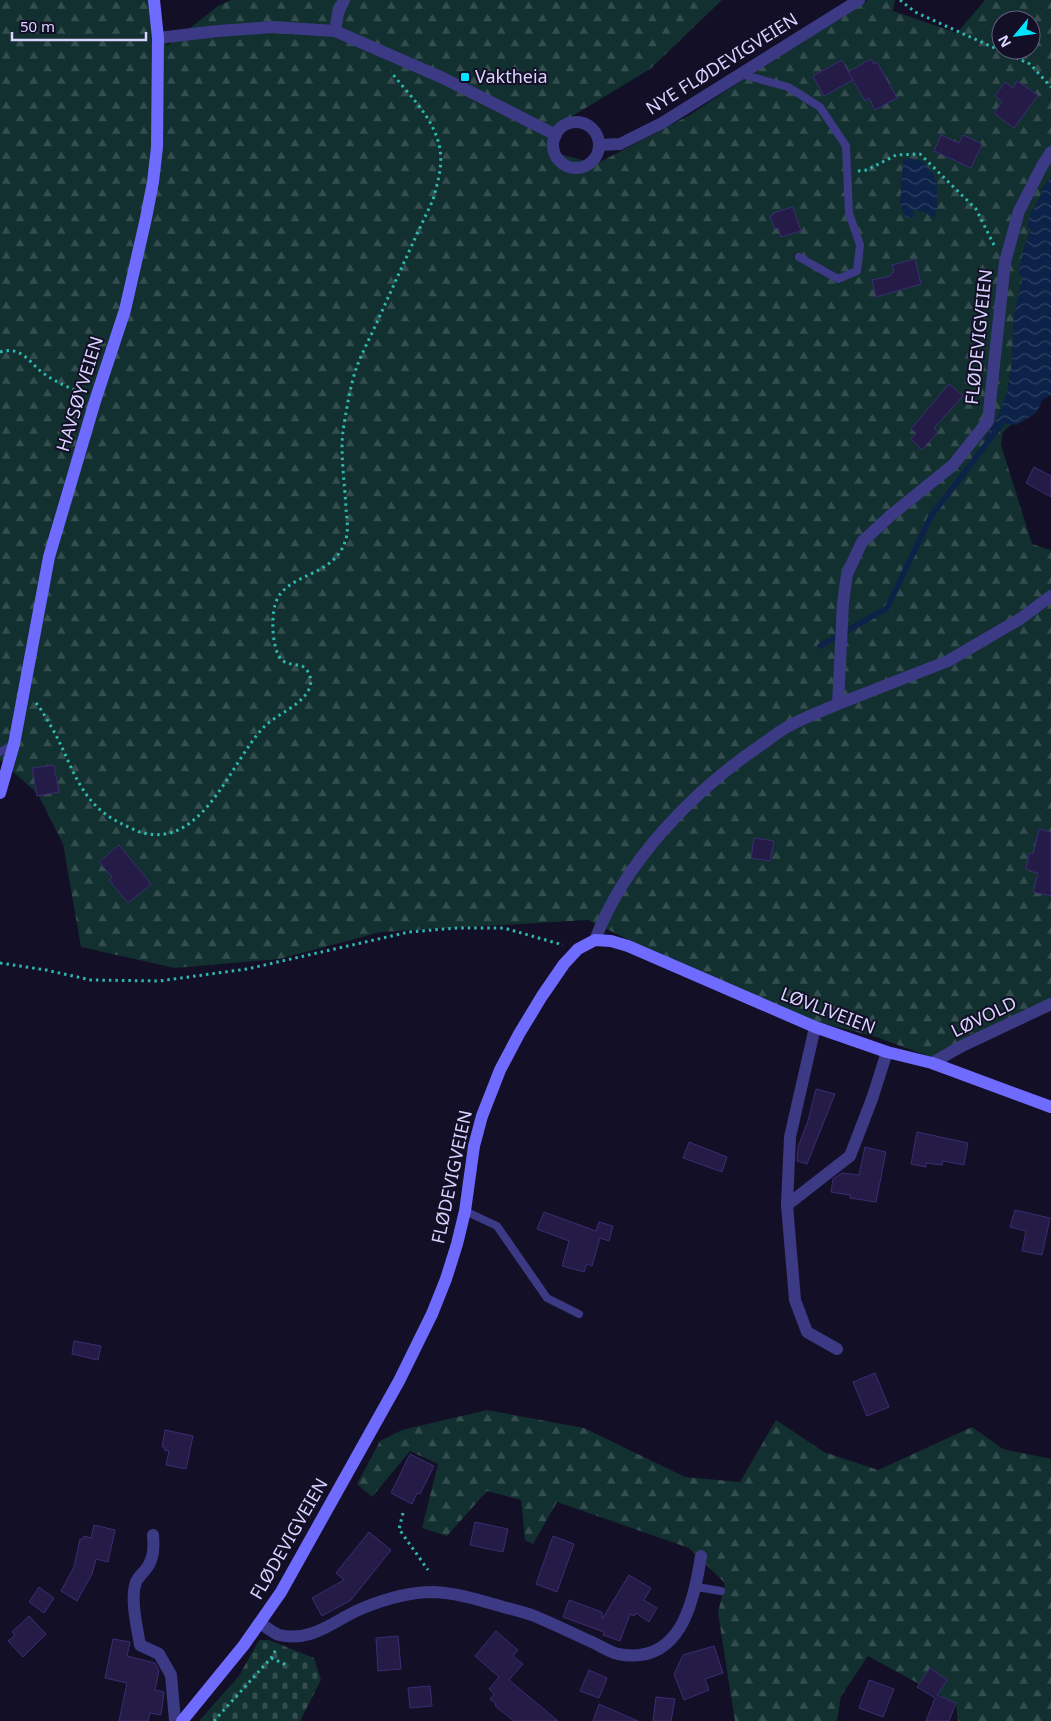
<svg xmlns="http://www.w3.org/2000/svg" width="1051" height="1721" viewBox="0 0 1051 1721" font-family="'Noto Sans',sans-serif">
<defs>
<pattern id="forest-firs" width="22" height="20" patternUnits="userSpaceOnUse" patternTransform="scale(1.25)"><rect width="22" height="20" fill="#12302f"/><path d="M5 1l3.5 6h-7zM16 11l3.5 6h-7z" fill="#344d4e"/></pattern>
<pattern id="cemetery-stones" width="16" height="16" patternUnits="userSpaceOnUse" patternTransform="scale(1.25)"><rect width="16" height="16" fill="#12302f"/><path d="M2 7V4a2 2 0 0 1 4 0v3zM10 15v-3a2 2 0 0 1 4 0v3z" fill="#344d4e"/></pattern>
<pattern id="water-waves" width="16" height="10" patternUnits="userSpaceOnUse" patternTransform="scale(1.25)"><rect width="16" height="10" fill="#0c2248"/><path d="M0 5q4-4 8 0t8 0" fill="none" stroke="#2f4163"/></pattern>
</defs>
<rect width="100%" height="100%" fill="#130f26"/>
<g fill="url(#forest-firs)" fill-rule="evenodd">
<path d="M0,0H152L167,46L218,6L231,0H722L650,69L561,123L549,151L596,164L688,116L777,57L868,0H895L893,11L957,33L985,0H1051V177L1041,190L1042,192L1027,226L1032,228C1024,242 1023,256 1019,271L1023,277L1014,316L1012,363L1007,392L998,417L984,440L989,439L1003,423L1012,424L1003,432L1001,445L1032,544L1051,550V1000L939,1060L876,1037L776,1011L588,920L381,932L279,959L175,968L81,947L63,844L38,794L0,760ZM1001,20H1031V50H1001Z"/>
<polygon points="487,1410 584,1428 685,1477 740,1482 776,1420 824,1452 878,1470 972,1427 1003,1449 1051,1459 1051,1721 958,1721 956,1704 868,1656 841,1696 837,1721 735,1721 718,1613 725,1583 689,1548 557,1502 533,1544 525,1540 521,1500 487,1491 447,1536 422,1528 438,1464 410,1451 372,1497 357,1484 380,1441 402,1430"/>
</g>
<polygon fill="url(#cemetery-stones)" points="259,1640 269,1640 314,1658 321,1680 300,1721 199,1721 239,1676"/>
<g fill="url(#water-waves)">
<path d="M903,159C907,159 912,158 915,159C941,165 939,199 935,218L924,212L913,209V218H905L900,203Z"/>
<path d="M1051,177V395L1043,399L1036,413L1017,425L1003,423L989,440L983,441L998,417L1007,392L1012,363L1014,316L1023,277L1019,274V271C1022,256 1024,242 1032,229L1027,226L1032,209H1034L1042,192L1041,191Z"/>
</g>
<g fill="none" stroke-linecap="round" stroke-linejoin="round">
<polyline stroke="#0c2248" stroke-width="5.5" points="820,646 887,608 931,516 1001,425"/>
</g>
<g fill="#241b47" stroke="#3b2d73">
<polygon points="871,59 874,64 877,62 897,98 875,110 869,98 865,101 848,72"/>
<polygon points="842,60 853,80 824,96 813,76"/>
<polygon points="1017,81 1038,95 1014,128 994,113 1002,102 995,96 1005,82 1013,88"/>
<polygon points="941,135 959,143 963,135 982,144 971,168 934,151"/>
<polygon points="793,207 801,231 781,237 778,228 775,229 770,216 774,214 773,213"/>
<polygon points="915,259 921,284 876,297 872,280 891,276 891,273 894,272 892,265"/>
<polygon points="949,384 963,396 934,428 938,432 922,450 911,439 916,433 911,429"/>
<polygon points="1034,467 1051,476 1051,497 1026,483"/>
<polygon points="54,765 59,792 37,796 32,768"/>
<polygon points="1039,829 1051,832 1051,896 1033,892 1038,873 1029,871 1030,870 1026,869 1029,853 1033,854"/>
<polygon points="754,838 774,841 770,861 751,858"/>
<polygon points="119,845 151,884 128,903 109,880 112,877 99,862"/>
<polygon points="816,1089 835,1094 807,1164 797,1161 798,1147 808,1121"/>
<polygon points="917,1132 968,1143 964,1165 943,1161 942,1165 926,1163 926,1167 911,1164"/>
<polygon points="689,1142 727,1157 722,1172 683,1158"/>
<polygon points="865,1147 886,1152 876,1202 850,1198 850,1195 831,1192 833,1179 842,1173 859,1175"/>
<polygon points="1015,1210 1050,1218 1042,1255 1022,1251 1026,1231 1010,1227"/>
<polygon points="544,1212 596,1231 599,1222 613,1226 609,1241 600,1238 592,1266 587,1264 584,1272 562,1266 569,1241 537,1229"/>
<polygon points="74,1341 101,1346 98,1360 72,1354"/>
<polygon points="875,1373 889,1407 867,1416 853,1382"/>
<polygon points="165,1430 193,1436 186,1469 166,1465 169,1451 164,1450 165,1447 162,1447"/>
<polygon points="410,1454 434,1466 420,1494 417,1493 412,1504 391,1493"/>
<polygon points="475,1522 508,1529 503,1552 470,1545"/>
<polygon points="94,1525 115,1530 108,1562 96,1559 92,1574 77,1601 61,1591 74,1567 80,1539 83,1539 84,1536 91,1538"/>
<polygon points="369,1532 391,1550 351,1600 322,1616 312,1598 344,1580 336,1573"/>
<polygon points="553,1536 574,1544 557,1592 536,1584"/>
<polygon points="629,1575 651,1588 644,1600 657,1608 649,1622 636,1613 634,1616 630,1614 620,1641 603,1635 604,1632 563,1617 569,1600 602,1612 602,1619"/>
<polygon points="39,1587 54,1598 44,1613 29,1602"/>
<polygon points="29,1616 46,1634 23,1657 8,1641 15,1635 12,1632"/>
<polygon points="496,1631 518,1650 513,1656 523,1664 509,1680 558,1721 514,1721 495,1706 496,1704 490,1699 494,1694 489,1689 499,1677 475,1656"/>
<polygon points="398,1636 401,1669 378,1671 376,1638"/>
<polygon points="113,1639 130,1642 127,1656 155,1663 159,1671 155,1690 164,1692 161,1715 150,1713 148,1721 119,1721 127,1683 105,1678"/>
<polygon points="714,1646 723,1673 705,1679 709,1690 684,1700 674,1674 683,1655"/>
<polygon points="930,1668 947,1680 937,1695 956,1703 949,1721 926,1721 935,1698 917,1687"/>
<polygon points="589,1670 607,1678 599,1698 580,1691"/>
<polygon points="869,1680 894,1689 883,1717 859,1708"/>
<polygon points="430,1686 432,1706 410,1708 408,1688"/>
<polygon points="656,1697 675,1699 671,1721 653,1721"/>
<polygon points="599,1704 638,1721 593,1721"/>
</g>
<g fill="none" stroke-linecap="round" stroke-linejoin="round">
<g stroke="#2fb8b0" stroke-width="3" stroke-dasharray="2.5 4" stroke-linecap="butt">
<polyline points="900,0 915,12 1030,64 1051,87"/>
<polyline points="858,171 867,170 896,155 920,154 976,209 995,247"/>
<path d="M0,352C23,345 30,365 46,375C57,383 71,388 84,395"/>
<path d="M36,703C41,709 45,716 49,723C73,762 76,801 120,823C129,827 139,833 148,834C205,843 231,762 263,728C276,714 298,708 308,691C313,683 311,671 302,666C296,664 289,665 283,661C272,653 271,618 275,605C284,572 332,579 345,542C349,532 347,519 346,509C345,484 340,454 343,431C346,412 350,387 356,369C362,352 371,336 378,320C396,280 414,240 433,200C437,184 443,167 440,150C436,120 409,95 391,72"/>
<polyline points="0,963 46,970 91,980 159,981 247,969 409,932 457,928 504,928 563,945"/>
<polyline points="403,1513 399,1529 428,1570"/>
<polyline points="271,1658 289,1666"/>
<polyline points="214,1721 271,1658 277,1648"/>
</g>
<g stroke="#3d3a85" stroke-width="8">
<polyline points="741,74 788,87 820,107 846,146 849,213 860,245 857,271 838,279 799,257"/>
<polyline points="0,752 14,744"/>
<polyline points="465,1211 497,1226 547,1298 579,1314"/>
<polyline points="697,1587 721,1591"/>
</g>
<g stroke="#3d3a85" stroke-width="12">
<polyline points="335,31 338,13 344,0"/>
<polyline points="158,38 218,31 273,27 335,31 443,78 556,135"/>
<circle cx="576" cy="145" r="23"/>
<polyline points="599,145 620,144 662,123 859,0"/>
<polyline points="838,704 948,661 1020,619 1051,596"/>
<path d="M595,940C624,862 693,791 761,745C770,739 779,731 789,726C805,717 822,711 838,704L843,603L847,574L862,542L890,516L953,465L988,421L1005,262L1019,211L1042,166L1051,152"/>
<polyline points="815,1027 790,1137 787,1205 795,1300 807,1332 837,1349"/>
<polyline points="932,1063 962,1046 1051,1004"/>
<polyline points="787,1205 850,1156 872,1099 887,1052"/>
<path d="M153,1535C154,1547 154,1559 146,1569C143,1573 138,1577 136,1582C130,1599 137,1627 140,1645L159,1654L171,1675L175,1721"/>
<path d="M260,1623C266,1627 273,1633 279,1635C314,1643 335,1619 363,1608C385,1599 410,1592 433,1592C459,1593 482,1601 507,1608C518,1611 529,1613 539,1618C558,1626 576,1635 594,1643C602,1647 610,1652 618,1654C680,1666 694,1603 701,1556"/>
</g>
<g stroke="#6f6bff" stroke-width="12">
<polyline points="0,793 14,744 49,557 95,401 125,310 146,218 153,182 157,147 158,38 154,0"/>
<polyline points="182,1721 244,1645 281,1592 399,1381 432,1314 446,1279 457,1244 465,1211 474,1146 482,1116 500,1070 519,1034 542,996 564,964 578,949 595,940 611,941 628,946 815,1027 887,1052 932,1063 1051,1107"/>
</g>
</g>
<rect fill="#00e5ff" stroke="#130f26" stroke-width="2" x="460" y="72" width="10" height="10" rx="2.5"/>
<g text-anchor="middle" stroke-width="4" stroke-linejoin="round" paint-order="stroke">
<g font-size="18" fill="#d9d4ff" stroke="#130f26">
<text transform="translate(722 64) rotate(-32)" y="6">NYE FLØDEVIGVEIEN</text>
<text transform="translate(979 337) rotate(-84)" y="6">FLØDEVIGVEIEN</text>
<text transform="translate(80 394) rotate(-73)" y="6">HAVSØYVEIEN</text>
<text transform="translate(828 1011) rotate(21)" y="6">LØVLIVEIEN</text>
<text transform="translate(984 1017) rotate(-26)" y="6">LØVOLD</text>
<text transform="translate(452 1177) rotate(-78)" y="6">FLØDEVIGVEIEN</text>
<text transform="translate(289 1539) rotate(-60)" y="6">FLØDEVIGVEIEN</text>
</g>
<g font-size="18" fill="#d9d4ff" stroke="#130f26" text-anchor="start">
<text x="475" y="83">Vaktheia</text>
</g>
</g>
<g transform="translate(1016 35) rotate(241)"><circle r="24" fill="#130f26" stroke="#625e7d"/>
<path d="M0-4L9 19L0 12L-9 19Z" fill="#00e5ff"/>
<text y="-8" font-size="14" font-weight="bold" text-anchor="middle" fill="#d9d4ff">N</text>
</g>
<path d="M12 32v8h134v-8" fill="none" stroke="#d9d4ff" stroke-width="2.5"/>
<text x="20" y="32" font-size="15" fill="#d9d4ff" stroke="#130f26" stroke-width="4" paint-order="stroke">50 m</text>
</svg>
